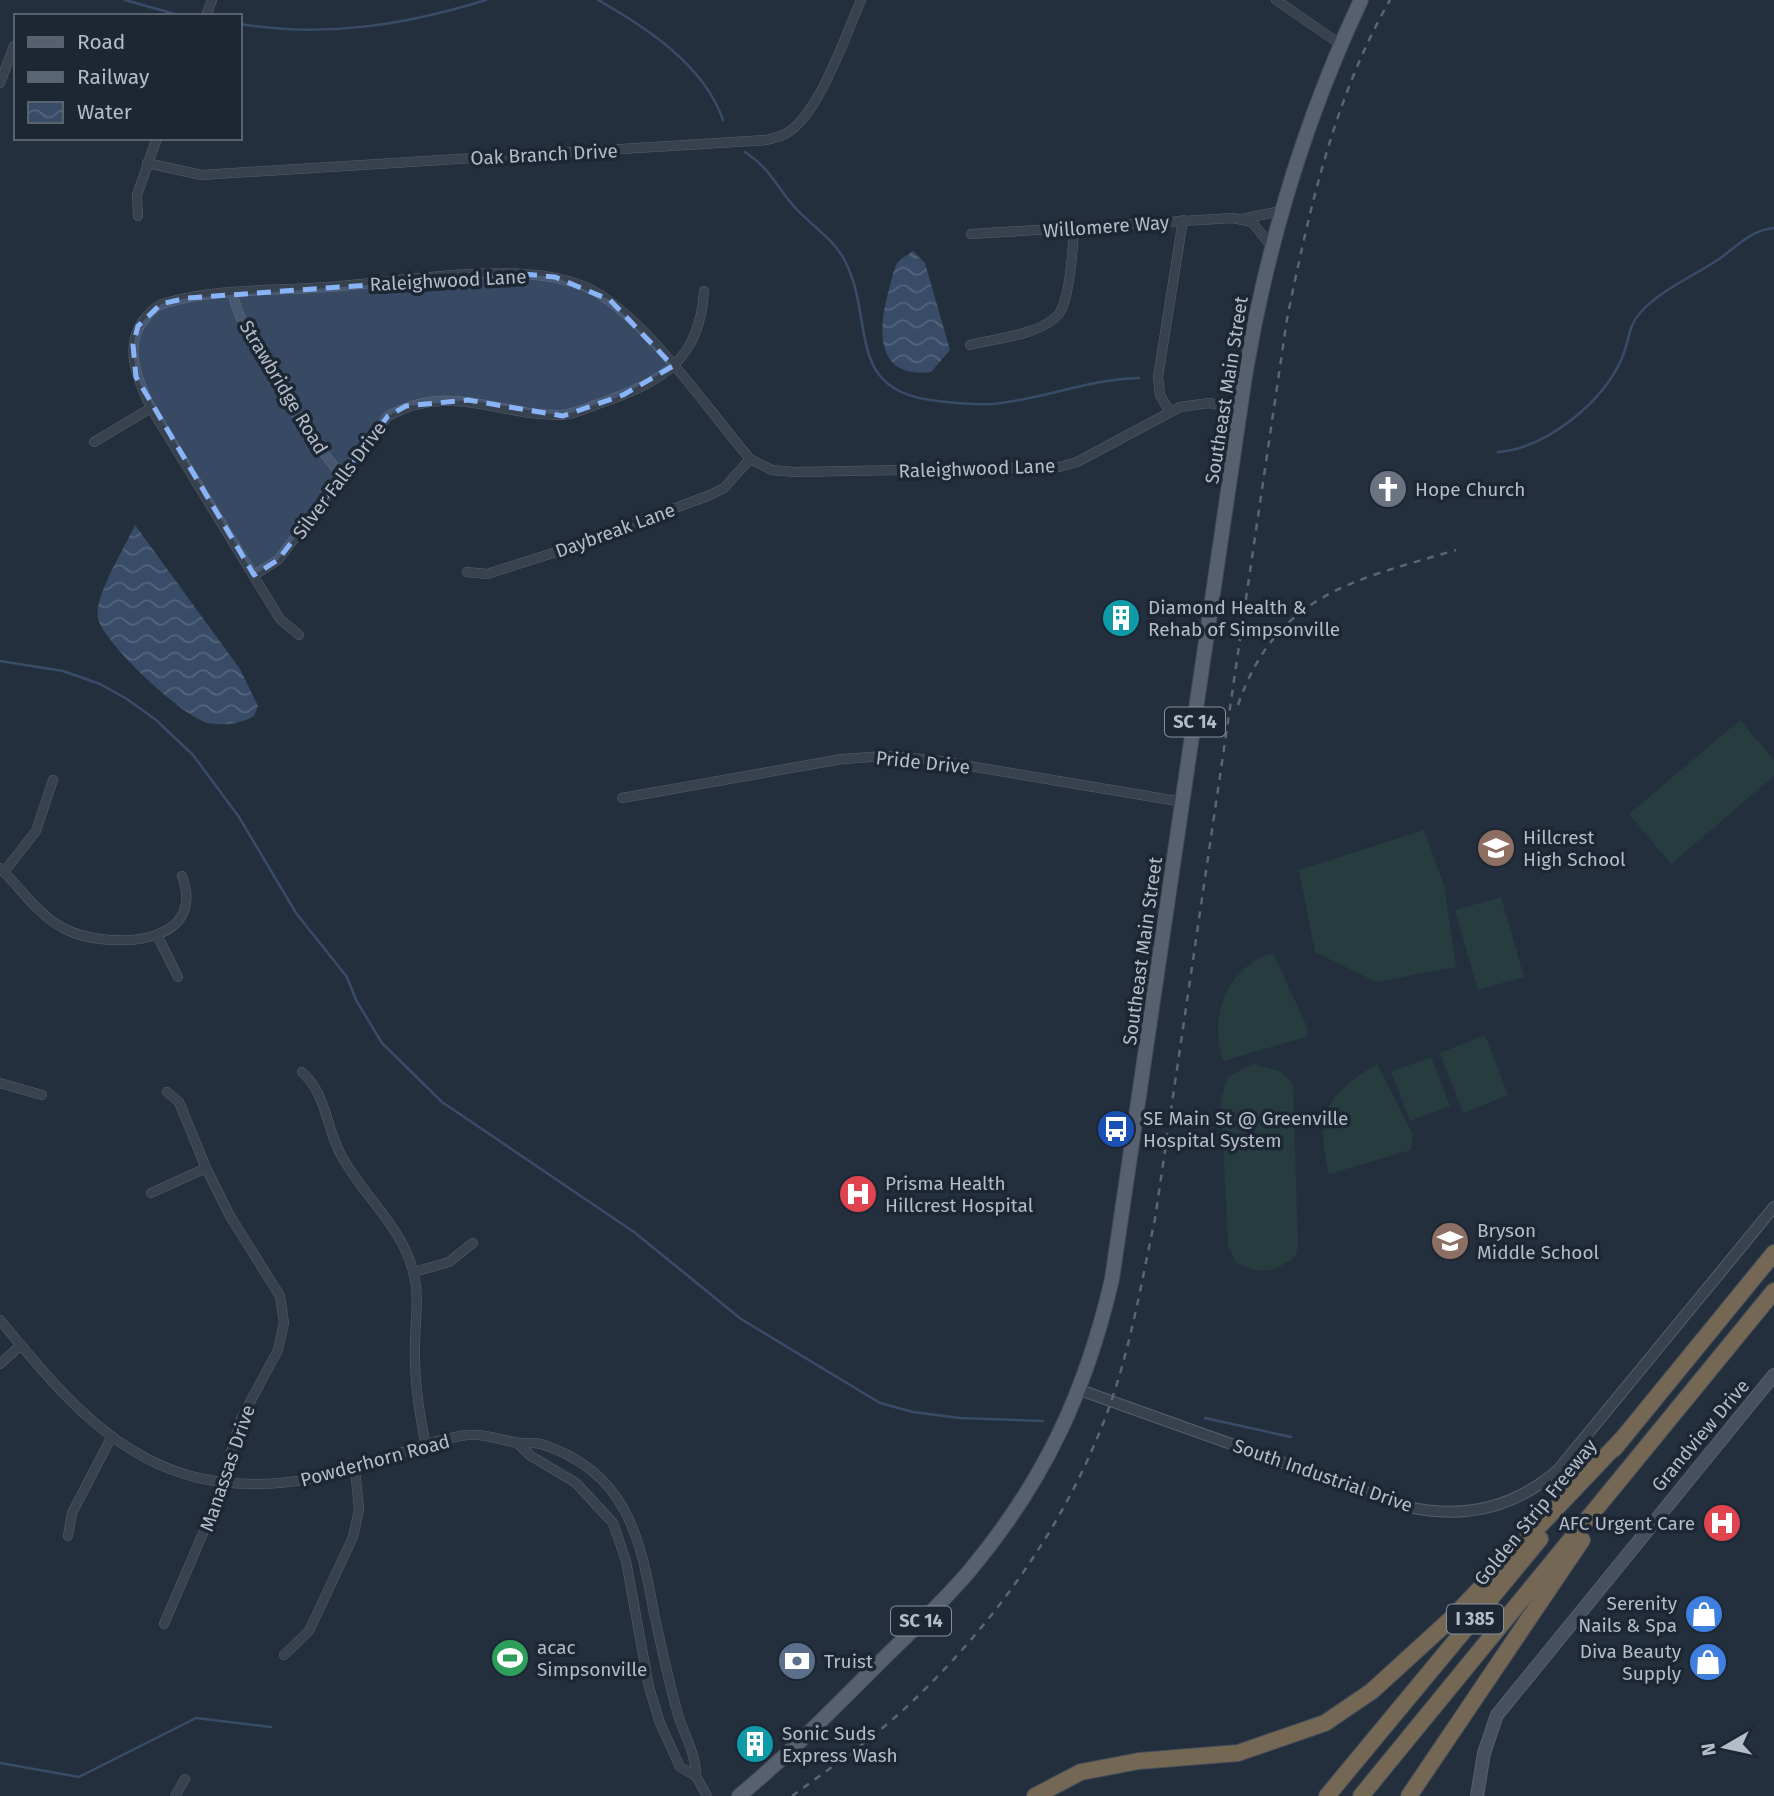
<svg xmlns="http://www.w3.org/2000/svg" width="1774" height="1796" viewBox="0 0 1774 1796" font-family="'Fira Sans',sans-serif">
<defs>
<pattern id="water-waves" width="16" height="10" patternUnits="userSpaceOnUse" patternTransform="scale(1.75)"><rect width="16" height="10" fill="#394c67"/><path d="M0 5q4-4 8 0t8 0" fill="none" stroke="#53647b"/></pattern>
</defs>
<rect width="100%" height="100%" fill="#242f3e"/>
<g fill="#263c3f">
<polygon points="1740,720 1774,760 1774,776 1671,864 1629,814"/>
<polygon points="1424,830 1444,885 1456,967 1376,982 1315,952 1299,870"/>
<polygon points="1501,897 1524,977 1478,990 1455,910"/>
<path d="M1273,953L1308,1029L1306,1037L1223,1061C1208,1018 1226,967 1273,953Z"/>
<polygon points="1485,1035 1508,1095 1463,1113 1440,1053"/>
<polygon points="1431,1057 1450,1106 1410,1121 1391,1072"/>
<path d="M1253,1064L1280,1071L1293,1084L1298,1246L1295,1257C1269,1274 1263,1275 1235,1262L1228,1245L1221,1097L1228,1077Z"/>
<path d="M1377,1064L1413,1135L1411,1150L1329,1174C1315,1115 1325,1095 1377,1064Z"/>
</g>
<g fill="url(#water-waves)">
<path d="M913,251L925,263L950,350L931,372C873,379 878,326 890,286C892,279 894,266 899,261C903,257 909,254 913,251Z"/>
<path d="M135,525L240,669L258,706L254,716C239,724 226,726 208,723C184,718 103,643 98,618C93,598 126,545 135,525Z"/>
</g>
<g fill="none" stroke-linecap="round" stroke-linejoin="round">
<g stroke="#394c67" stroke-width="2.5">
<polyline points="125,0 182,16"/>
<path d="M598,0C647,28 704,65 723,120"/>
<path d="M240,24C324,38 405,25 486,0"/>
<path d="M745,152C768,167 774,182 791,203C807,223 833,237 845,261C876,321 843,392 938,401C955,403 975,405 992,404C1041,400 1088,379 1139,378"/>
<path d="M1498,452C1547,448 1603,402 1622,358C1629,342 1628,326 1640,313C1660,290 1694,276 1719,259C1736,247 1753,229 1774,228"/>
<polyline points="0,661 63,671 100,684 127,699 156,720 193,755 239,817 296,913 347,977 356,1000 382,1043 442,1102 634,1232 741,1319 880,1403 913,1412 960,1418 1043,1421"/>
<polyline points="1205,1418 1291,1437"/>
<polyline points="0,1763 79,1777 196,1718 271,1727"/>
</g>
<defs>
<g id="minor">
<polyline points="1276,0 1340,44"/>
<polyline points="206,16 212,0"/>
<polyline points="0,83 14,46"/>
<path d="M147,163L201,175L766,140C772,138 781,137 787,133C819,114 846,35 861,0"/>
<polyline points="138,216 137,195 157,138"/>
<polyline points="1246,218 1281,211"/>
<polyline points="971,234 1233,218 1252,222 1271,246"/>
<path d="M233,294C240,334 313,445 343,476"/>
<path d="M970,345C996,338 1040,335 1058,315C1070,301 1073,247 1074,228"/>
<polyline points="1170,412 1160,395 1158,377 1183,220"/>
<polyline points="94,442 151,408"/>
<polyline points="467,572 487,574 569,548 710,495 724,488 750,459"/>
<path d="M254,575L278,560L388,416C452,382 499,416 560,415C573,415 589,407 601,403C662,382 700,360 704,291"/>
<path d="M299,635L280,619L151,408C137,379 121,343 148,315C152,310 158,305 165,303C216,288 275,291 328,287C393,282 460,270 524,274C545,275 567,279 586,287C642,312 708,410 750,459L772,470L795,472L1059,467L1077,462L1180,407L1209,403L1241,409"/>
<polyline points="622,798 842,759 886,756 934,760 1183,802"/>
<path d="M0,868C21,888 37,914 63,928C104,950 209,948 182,876"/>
<polyline points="4,872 36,831 53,780"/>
<polyline points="157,935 178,977"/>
<path d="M302,1072C326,1093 326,1126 340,1153C361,1194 402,1226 413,1271C420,1295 415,1320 415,1345C414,1379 419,1413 426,1446"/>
<polyline points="0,1083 42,1095"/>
<polyline points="151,1193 206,1168"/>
<polyline points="414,1272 449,1262 473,1243"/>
<path d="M0,1320C55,1386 111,1458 199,1478C257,1491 315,1482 371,1463C402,1453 435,1439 467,1435C484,1433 499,1440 514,1442C523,1444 532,1442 541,1444C626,1471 640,1536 654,1613C661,1645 668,1679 677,1711C683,1734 696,1752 696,1776"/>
<polyline points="0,1364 21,1345"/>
<polyline points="517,1443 531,1456 576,1483 613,1523 626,1561 649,1687 660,1723 680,1767 696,1776 707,1796"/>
<polyline points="68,1536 72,1513 111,1438"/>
<polyline points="164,1624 216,1503 241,1419 278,1350 284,1323 280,1296 230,1216 206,1168 179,1102 167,1092"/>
<polyline points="284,1655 309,1631 353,1537 359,1510 355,1468"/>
<polyline points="175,1796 185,1779"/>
</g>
<path id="tertiary" d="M1080,1390L1404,1506C1462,1520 1513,1509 1558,1470L1774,1207"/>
<polyline id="secondary" points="1477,1796 1484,1753 1497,1715 1774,1375"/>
<path id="primary" d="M739,1796C787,1756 830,1712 874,1668C907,1635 942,1604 971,1569C1045,1480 1086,1391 1112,1279L1245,376C1267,245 1304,121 1361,0"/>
<g id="motorway">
<polyline points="1614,1449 1774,1253"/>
<polyline points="1035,1796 1081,1772 1139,1761 1238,1753 1325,1723 1372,1691 1452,1618 1621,1440"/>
<polyline points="1327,1796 1540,1539"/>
<polyline points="1361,1796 1774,1291"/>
<polyline points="1409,1796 1582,1540"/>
</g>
</defs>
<use href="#minor" stroke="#565f6c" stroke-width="10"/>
<use href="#tertiary" stroke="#565f6c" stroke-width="12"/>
<use href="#secondary" stroke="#565f6c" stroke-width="14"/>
<use href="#primary" stroke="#414a57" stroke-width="16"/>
<use href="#motorway" stroke="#434c59" stroke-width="18"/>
<use href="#minor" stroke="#38414e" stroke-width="9"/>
<use href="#tertiary" stroke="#38414e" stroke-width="10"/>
<use href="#secondary" stroke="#465061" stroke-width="12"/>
<use href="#primary" stroke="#56606e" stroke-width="14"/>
<use href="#motorway" stroke="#746855" stroke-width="16"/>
<g stroke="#5a6575" stroke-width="2.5" stroke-dasharray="7 7" stroke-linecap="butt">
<path d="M1238,705C1276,594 1355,580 1456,550"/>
<path d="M792,1796C836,1764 882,1732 920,1694C1004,1612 1074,1510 1112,1399C1132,1340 1142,1279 1155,1219L1287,319C1309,211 1334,97 1390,0"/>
</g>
</g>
<path fill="#8ab4f8" fill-opacity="0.2" stroke="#8ab4f8" stroke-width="5" stroke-dasharray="14 9" stroke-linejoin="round" d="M523,274L555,277L610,300L673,366L623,395L563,416L468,400L406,406L388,416L278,560L254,575L136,377L133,345L138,326L161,304L187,298Z"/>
<defs>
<symbol id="church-disc" viewBox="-11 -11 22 22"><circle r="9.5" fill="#6b7280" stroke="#1d2633"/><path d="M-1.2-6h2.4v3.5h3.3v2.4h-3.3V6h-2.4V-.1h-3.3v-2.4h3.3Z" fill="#fff"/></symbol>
<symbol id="building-disc" viewBox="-11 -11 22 22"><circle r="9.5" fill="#0f9aa8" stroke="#1d2633"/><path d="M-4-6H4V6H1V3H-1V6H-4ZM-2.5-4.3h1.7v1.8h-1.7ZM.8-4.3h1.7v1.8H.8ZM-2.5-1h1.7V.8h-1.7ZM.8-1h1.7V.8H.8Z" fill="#fff"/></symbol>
<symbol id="school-disc" viewBox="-11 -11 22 22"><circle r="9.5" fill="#8d6e63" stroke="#1d2633"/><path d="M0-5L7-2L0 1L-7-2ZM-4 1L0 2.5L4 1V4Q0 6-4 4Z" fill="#fff"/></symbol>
<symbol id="bus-disc" viewBox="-11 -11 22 22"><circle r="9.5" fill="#1a4fb4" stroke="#1d2633"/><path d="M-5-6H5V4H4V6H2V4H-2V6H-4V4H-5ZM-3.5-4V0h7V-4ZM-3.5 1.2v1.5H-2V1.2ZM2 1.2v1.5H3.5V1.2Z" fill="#fff"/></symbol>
<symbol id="hospital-disc" viewBox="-11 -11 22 22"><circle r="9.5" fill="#e0444e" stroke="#1d2633"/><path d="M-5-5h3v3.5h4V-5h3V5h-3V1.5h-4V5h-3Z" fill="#fff"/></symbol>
<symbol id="shop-disc" viewBox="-11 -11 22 22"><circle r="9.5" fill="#3f7fe0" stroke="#1d2633"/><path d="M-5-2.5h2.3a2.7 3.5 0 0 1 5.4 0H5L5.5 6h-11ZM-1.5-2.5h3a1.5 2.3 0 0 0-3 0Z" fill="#fff"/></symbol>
<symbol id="stadium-disc" viewBox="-11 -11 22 22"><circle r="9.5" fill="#2e9e5b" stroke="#1d2633"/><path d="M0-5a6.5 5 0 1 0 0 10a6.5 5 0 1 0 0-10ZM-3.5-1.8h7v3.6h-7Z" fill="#fff"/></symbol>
<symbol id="bank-disc" viewBox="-11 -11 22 22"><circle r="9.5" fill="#5c6f8a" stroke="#1d2633"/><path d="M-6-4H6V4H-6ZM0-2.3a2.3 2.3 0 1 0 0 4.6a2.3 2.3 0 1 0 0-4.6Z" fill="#fff"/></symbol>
</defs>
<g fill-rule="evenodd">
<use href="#church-disc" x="1366" y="467" width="44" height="44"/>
<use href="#building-disc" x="1099" y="596" width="44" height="44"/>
<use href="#school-disc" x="1474" y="826" width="44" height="44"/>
<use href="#bus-disc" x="1094" y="1107" width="44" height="44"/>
<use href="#hospital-disc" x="836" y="1172" width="44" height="44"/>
<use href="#school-disc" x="1428" y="1219" width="44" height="44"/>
<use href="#hospital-disc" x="1700" y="1501" width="44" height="44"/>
<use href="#shop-disc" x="1682" y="1592" width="44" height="44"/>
<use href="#stadium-disc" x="488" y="1636" width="44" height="44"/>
<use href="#bank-disc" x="775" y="1639" width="44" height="44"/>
<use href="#shop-disc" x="1686" y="1640" width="44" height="44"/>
<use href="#building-disc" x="733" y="1722" width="44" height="44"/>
</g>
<g text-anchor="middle" stroke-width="7" stroke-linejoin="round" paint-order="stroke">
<g fill="#1d2633" stroke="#878f9c" stroke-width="2">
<rect x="1165" y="707.5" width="60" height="29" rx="5"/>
<rect x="1447" y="1604.5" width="56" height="29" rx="5"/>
<rect x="891" y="1606.5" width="60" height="29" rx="5"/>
</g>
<g font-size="18" font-weight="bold" fill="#b4bcc9">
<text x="1195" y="728">SC 14</text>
<text x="1475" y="1625">I 385</text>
<text x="921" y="1627">SC 14</text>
</g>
<g font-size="19" fill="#b4bcc9" stroke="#1d2633">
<text transform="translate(544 154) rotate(-3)" y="7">Oak Branch Drive</text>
<text transform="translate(1106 226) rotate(-4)" y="7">Willomere Way</text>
<text transform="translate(448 280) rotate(-3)" y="7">Raleighwood Lane</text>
<text transform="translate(284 387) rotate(59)" y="7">Strawbridge Road</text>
<text transform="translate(1226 390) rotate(-81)" y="7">Southeast Main Street</text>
<text transform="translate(977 468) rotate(-2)" y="7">Raleighwood Lane</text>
<text transform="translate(339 480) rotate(-53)" y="7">Silver Falls Drive</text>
<text transform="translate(615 530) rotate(-20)" y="7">Daybreak Lane</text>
<text transform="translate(923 762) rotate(6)" y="7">Pride Drive</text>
<text transform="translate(1142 951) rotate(-82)" y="7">Southeast Main Street</text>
<text transform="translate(1700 1435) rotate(-50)" y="7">Grandview Drive</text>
<text transform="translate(375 1460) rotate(-15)" y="7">Powderhorn Road</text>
<text transform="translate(227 1468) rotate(-71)" y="7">Manassas Drive</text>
<text transform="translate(1323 1475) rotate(19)" y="7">South Industrial Drive</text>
<text transform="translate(1535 1512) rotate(-51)" y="7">Golden Strip Freeway</text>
</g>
<g font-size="19" fill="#b4bcc9" stroke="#1d2633" text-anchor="start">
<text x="1415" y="496">Hope Church</text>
<text x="1148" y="614">Diamond Health &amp;<tspan x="1148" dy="22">Rehab of Simpsonville</tspan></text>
<text x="1523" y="844">Hillcrest<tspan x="1523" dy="22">High School</tspan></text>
<text x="1143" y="1125">SE Main St @ Greenville<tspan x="1143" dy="22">Hospital System</tspan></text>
<text x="885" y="1190">Prisma Health<tspan x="885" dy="22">Hillcrest Hospital</tspan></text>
<text x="1477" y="1237">Bryson<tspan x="1477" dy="22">Middle School</tspan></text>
<text x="1695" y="1530" text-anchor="end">AFC Urgent Care</text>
<text x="1677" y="1610" text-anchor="end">Serenity<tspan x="1677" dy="22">Nails &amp; Spa</tspan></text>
<text x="537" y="1654">acac<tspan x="537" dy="22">Simpsonville</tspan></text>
<text x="1681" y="1658" text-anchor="end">Diva Beauty<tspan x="1681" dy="22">Supply</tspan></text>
<text x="824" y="1668">Truist</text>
<text x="782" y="1740">Sonic Suds<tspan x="782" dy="22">Express Wash</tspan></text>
</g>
</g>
<rect x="14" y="14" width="228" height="126" fill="#1d2633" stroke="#59626f" stroke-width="2"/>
<rect x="28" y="37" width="35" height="10" fill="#56606e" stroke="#59626f" stroke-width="2"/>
<text x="77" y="49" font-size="21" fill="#b4bcc9">Road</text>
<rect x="28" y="72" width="35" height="10" fill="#5a6575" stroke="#59626f" stroke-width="2"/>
<text x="77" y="84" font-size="21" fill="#b4bcc9">Railway</text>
<rect x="28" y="102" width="35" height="21" fill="url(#water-waves)" stroke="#59626f" stroke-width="2"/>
<text x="77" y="119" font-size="21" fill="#b4bcc9">Water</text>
<g transform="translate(1725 1747) rotate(261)" stroke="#1d2633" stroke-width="5" paint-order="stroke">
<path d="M0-5L12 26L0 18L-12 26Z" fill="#b4bcc9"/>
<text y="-10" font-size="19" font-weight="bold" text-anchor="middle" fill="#b4bcc9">N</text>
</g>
</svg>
